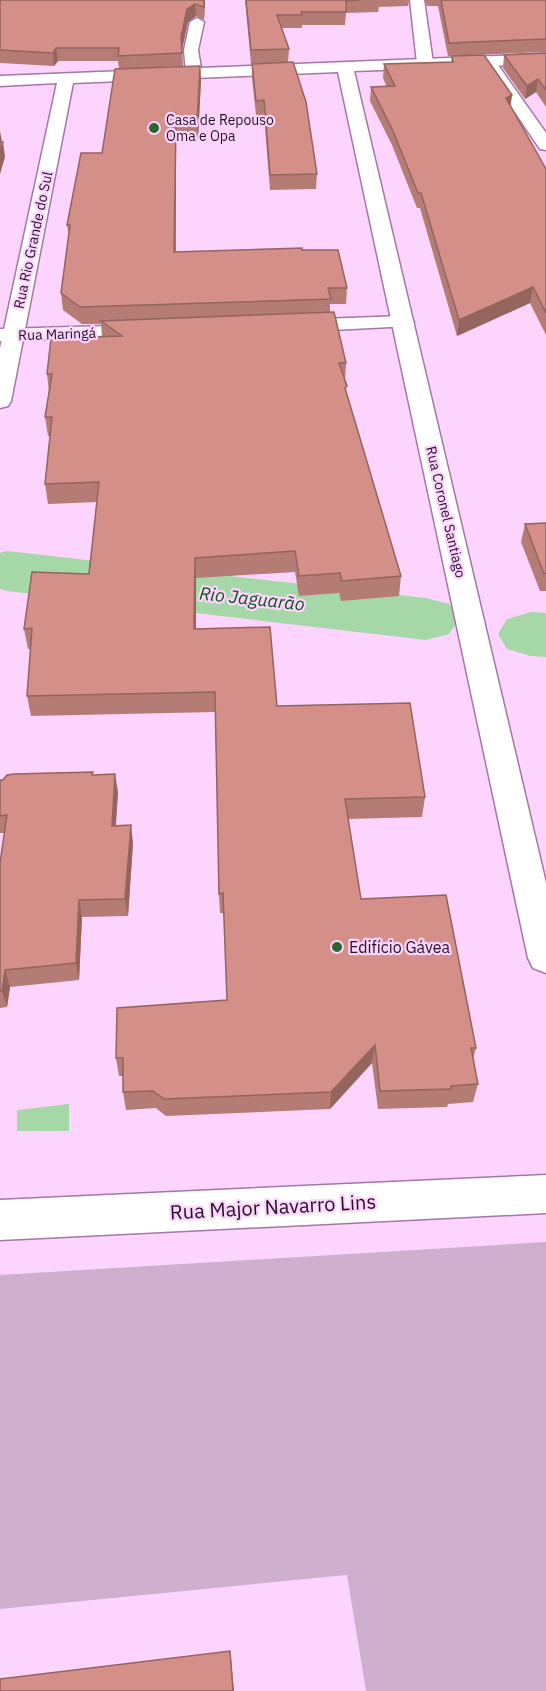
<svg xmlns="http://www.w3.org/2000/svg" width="546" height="1691" viewBox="0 0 546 1691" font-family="'IBM Plex Sans',sans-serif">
<rect width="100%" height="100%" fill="#fdd4fd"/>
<polygon fill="#ceb0ce" points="546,1242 546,1691 366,1691 347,1575 0,1609 0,1275"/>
<polygon fill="#a5d7a7" points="69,1104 69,1131 17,1131 17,1110"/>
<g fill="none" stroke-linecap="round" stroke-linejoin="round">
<g fill="#a5d7a7" fill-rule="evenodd">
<polygon points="7,551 426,598 449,604 459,619 449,634 426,640 7,591 0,589 0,553"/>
<polygon points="531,612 546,613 546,657 531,656 507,649 498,634 507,619"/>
</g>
<defs>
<g id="minor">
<polygon points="410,0 424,0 433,63 430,66 420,66 417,63"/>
<polygon points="197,18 204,22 198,50 202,74 194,79 186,74 184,50 190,22"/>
<polygon points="488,56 493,58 546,133 546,150 540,149 480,61"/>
<polygon points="403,316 410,318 414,322 410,326 294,332 287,330 283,326 287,322 294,320"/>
<polygon points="146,325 154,326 157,331 154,336 0,341 0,329"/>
<polygon points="546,1175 546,1213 0,1240 0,1200"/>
</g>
<polygon id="major" points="546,54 546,64 354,71 546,883 546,973 533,968 528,958 338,72 73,83 11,401 8,406 0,408 0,348 57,83 0,86 0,76"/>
</defs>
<use href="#minor" stroke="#a576a6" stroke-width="3"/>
<use href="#major" stroke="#a576a6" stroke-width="3"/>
<use href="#minor" fill="#fff" fill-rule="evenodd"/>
<use href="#major" fill="#fff" fill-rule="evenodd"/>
</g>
<g fill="#b57b75">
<polygon points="0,0 205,0 204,20 196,16 188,22 182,48 183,66 119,69 118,61 58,61 54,66 0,63"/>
<polygon points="245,0 409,0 408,6 379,7 378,12 346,13 345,25 302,25 302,28 281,28 289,49 288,62 251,64"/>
<polygon points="425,0 546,0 546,52 448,56 438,6 427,6"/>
<polygon points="546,53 546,107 536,92 525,99 503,68 504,55"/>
<polygon points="452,56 512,95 510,106 546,169 546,335 530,303 457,336 420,208 417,208 392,145 370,101 371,87 387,87 383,78 384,64 451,62"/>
<polygon points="252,64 317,174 316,189 270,190 264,115 256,115 252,78"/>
<polygon points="200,66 201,80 198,138 176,138 176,252 302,250 347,288 346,304 330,304 330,312 346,363 345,381 346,393 401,576 399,596 341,601 339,593 299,596 295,572 196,578 196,629 277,706 425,797 422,817 348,819 361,899 476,1048 473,1059 478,1084 473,1102 448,1104 447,1107 378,1109 372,1063 330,1109 166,1116 156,1108 126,1110 123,1092 123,1076 119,1076 116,1058 227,1000 224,913 220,913 219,894 215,712 31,716 27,696 31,649 28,649 24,629 89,574 97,502 48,504 45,484 50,436 48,436 45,417 49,392 47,374 102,337 101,324 82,324 63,310 61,293 69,236 67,225 102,153"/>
<polygon points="546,523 546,591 540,591 521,542 525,524"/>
<polygon points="94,775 118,792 116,826 133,843 128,916 82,917 79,980 10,987 7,1007 0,1008 0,863 5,833 0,833 0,780"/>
</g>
<g fill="#94645f">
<polygon points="204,0 205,0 204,20"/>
<polygon points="195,4 196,16 188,22 182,50 181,37 187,9"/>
<polygon points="56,48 58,61 54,66 53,53"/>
<polygon points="200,66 201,80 198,138 197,123"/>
<polygon points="538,79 536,92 525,99 527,86"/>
<polygon points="512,95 510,109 506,98"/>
<polygon points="176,123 176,138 175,268 174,252"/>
<polygon points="0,131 2,142 1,150 3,142 5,157 0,174"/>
<polygon points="533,287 530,303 457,336 459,320"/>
<polygon points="195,558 196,578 196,649 194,629"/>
<polygon points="115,774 118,792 114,843 112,826"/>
<polygon points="131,825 133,843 128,916 125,899"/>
<polygon points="79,900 82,917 79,980 76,963"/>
<polygon points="5,970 10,987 7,1007 2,991"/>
<polygon points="375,1045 372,1063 330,1109 331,1092"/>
<polygon points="230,1651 231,1659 234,1691 233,1691"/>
</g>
<g fill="#d38f88" stroke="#94645f" stroke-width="1.5">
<polygon points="0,0 204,0 204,7 195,4 187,9 181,37 182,53 118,56 119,48 56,48 53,53 0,50"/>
<polygon points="246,0 360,0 346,1 346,12 301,12 302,15 277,15 289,49 251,50"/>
<polygon points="441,0 546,0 546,39 449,43"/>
<polygon points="546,53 546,90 538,79 527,86 504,55"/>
<polygon points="484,55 512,95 506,98 546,169 546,313 533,287 459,320 421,193 418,193 393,131 371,87 395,86 384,64 453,62 452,56"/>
<polygon points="293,62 306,102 317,174 270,175 264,100 256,101 252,64"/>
<polygon points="200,66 197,123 176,123 174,252 302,248 302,250 338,250 347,288 328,288 331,299 80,307 61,293 70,225 67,225 81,153 102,153 115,69"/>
<polygon points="0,142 3,142 0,152"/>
<polygon points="334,312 346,363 339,363 347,386 345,388 401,576 342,581 340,573 299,576 295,551 195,558 194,629 270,627 277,706 410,703 425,797 345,799 361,899 446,895 476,1048 471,1048 478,1084 451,1086 451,1089 380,1091 375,1045 331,1092 164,1099 153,1091 123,1092 123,1058 116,1058 117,1008 227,1000 223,893 219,894 215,692 27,696 32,628 24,629 32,572 89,574 99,482 45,484 52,417 45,417 52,374 47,374 51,338 122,336 101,321"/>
<polygon points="546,523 546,573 544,574 525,524"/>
<polygon points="93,772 92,775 115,774 112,826 131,825 125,899 79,900 76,963 5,970 2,991 0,991 0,863 7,815 0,816 0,780 3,780 7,775 14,774"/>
<polygon points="230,1651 233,1691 0,1691 0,1679"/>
</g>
<g fill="#286730" stroke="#fdd4fd" stroke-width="2">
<circle cx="154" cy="128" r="6"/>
<circle cx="337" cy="947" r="6"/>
</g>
<g text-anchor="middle" stroke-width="4.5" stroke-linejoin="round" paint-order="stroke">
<g font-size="14" fill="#251225" stroke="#fdd4fd" text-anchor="start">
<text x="166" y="125">Casa de Repouso<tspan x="166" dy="16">Oma e Opa</tspan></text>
</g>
<g font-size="14" fill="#251225" stroke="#fdd4fd">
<text transform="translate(33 240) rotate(-78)" y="5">Rua Rio Grande do Sul</text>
<text transform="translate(57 334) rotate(-2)" y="5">Rua Maringá</text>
<text transform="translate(446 512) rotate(77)" y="5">Rua Coronel Santiago</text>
</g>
<g font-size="16" fill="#251225" stroke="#fdd4fd" text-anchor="start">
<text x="349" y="953">Edifício Gávea</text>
</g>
<g font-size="18" font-style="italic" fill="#0a541a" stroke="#fdd4fd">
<text transform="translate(252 599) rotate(6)" y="6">Rio Jaguarão</text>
</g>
<g font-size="20" fill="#251225" stroke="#fdd4fd">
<text transform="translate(273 1207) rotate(-3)" y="7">Rua Major Navarro Lins</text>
</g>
</g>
</svg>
